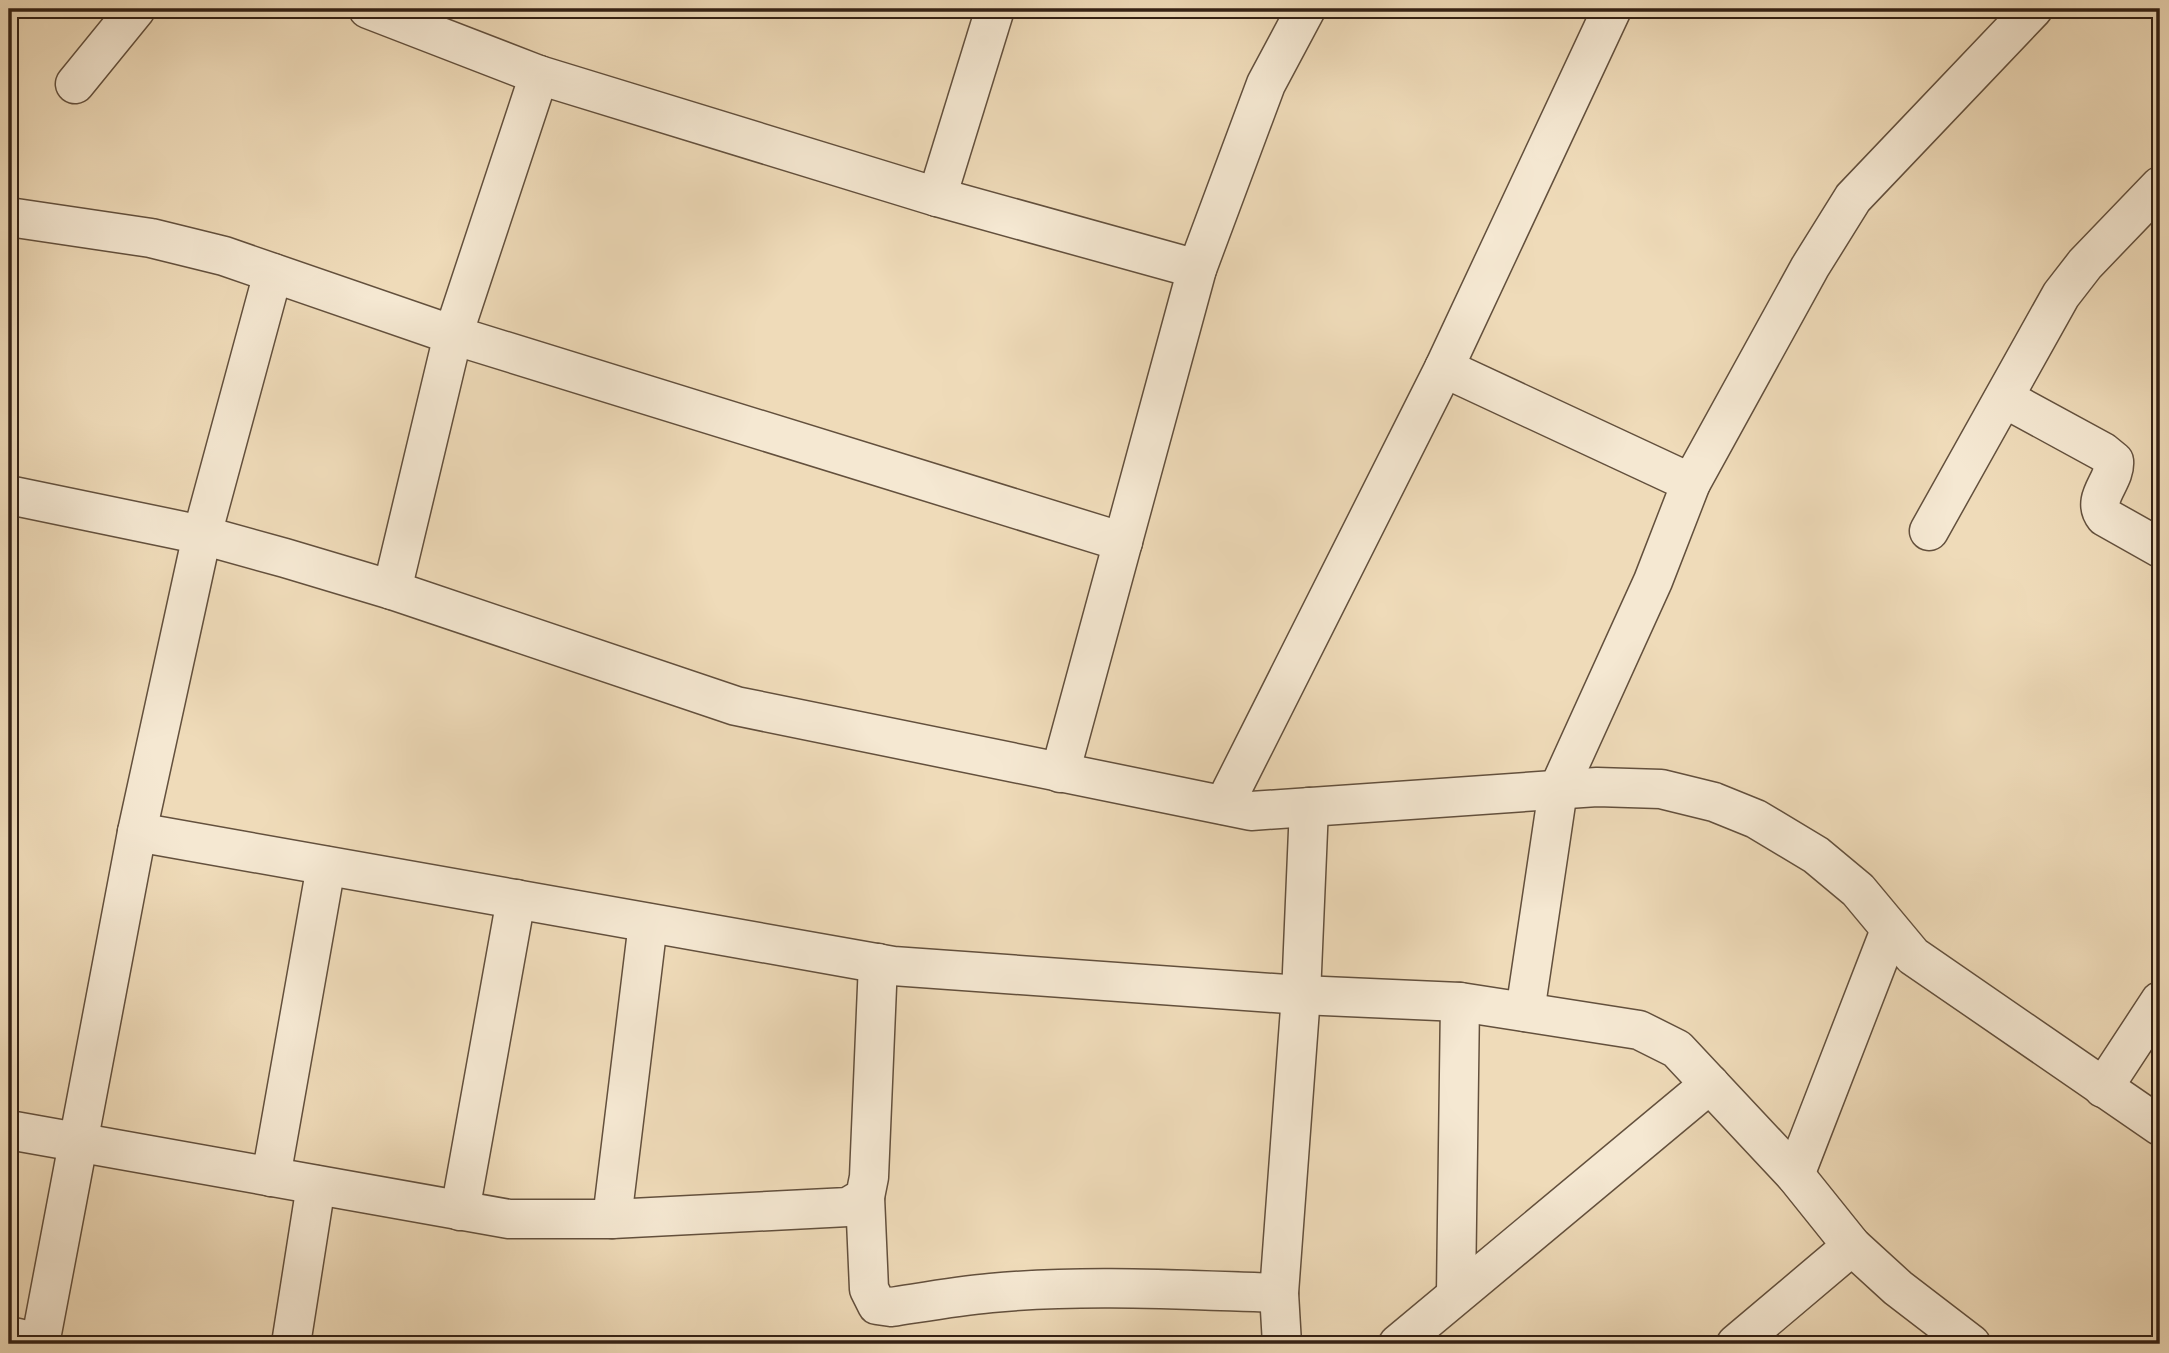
<svg xmlns="http://www.w3.org/2000/svg" width="2169" height="1353" viewBox="0 0 2169 1353" font-family="Alegreya,serif">
<rect width="100%" height="100%" fill="#efdbb9"/>
<filter id="stains"><feTurbulence type="fractalNoise" baseFrequency=".00286" numOctaves="4"/><feColorMatrix values="0 0 0 0 .2 0 0 0 0 .09 0 0 0 0 .02 0 0 0 .5 -.17"/></filter>
<radialGradient id="worn" r=".72"><stop offset=".6" stop-color="#630" stop-opacity="0"/><stop offset="1" stop-color="#630" stop-opacity=".3"/></radialGradient>
<g fill="none" stroke-linecap="round" stroke-linejoin="round">
<defs>
<g id="minor">
<polyline points="368,9 539,75 937,197 1197,269"/>
<polyline points="75,84 136,9"/>
<polyline points="937,197 995,9"/>
<polyline points="9,217 151,238 224,256 453,335 1123,542"/>
<polyline points="1444,368 1691,483"/>
<path d="M2004,398L2103,452L2114,461C2116,481 2090,498 2105,517L2160,548"/>
<polyline points="9,495 202,535 285,558 392,590 736,706 1251,811 1597,787 1661,789 1714,802 1756,819 1816,855 1858,890 1913,956 2160,1126"/>
<polyline points="1929,531 2061,295 2085,264 2160,186"/>
<polyline points="392,590 453,335 539,75"/>
<polyline points="1060,773 1197,269 1266,84 1306,9"/>
<polyline points="1224,805 1444,368 1612,9"/>
<polyline points="137,832 893,966 1301,995 1460,1002 1639,1030 1677,1049 1795,1175 1852,1246 1898,1288 1971,1344"/>
<polyline points="1525,1012 1558,790 1653,581 1691,483 1810,267 1853,198 2033,9"/>
<polyline points="2103,1088 2160,1001"/>
<polyline points="9,1130 509,1219 612,1219 848,1207 865,1197 869,1177 878,963"/>
<polyline points="1795,1175 1890,930"/>
<polyline points="271,1177 326,866"/>
<path d="M865,1197L869,1289L877,1305L891,1307C924,1302 958,1296 991,1293C1086,1284 1183,1290 1279,1293"/>
<polyline points="460,1211 516,899"/>
<polyline points="612,1219 648,923"/>
<polyline points="1456,1293 1460,1002"/>
<polyline points="9,1336 40,1343"/>
<polyline points="40,1344 137,832 202,535 273,273"/>
<polyline points="291,1344 316,1185"/>
<polyline points="1282,1344 1279,1293 1301,995 1309,807"/>
<polyline points="1398,1344 1710,1084"/>
<polyline points="1736,1344 1852,1246"/>
</g>
</defs>
<use href="#minor" stroke="#63503d" stroke-width="41"/>
<use href="#minor" stroke="#f5e8d2" stroke-width="38"/>
</g>
<rect width="2169" height="1353" fill="none" stroke="#efdbb9" stroke-width="35"/>
<rect x="10" y="10" width="2148" height="1332" fill="none" stroke="#342114" stroke-width="3.5"/>
<rect x="18" y="18" width="2134" height="1318" fill="none" stroke="#342114" stroke-width="2"/>
<rect width="100%" height="100%" filter="url(#stains)"/>
<rect width="100%" height="100%" fill="url(#worn)"/>
</svg>
